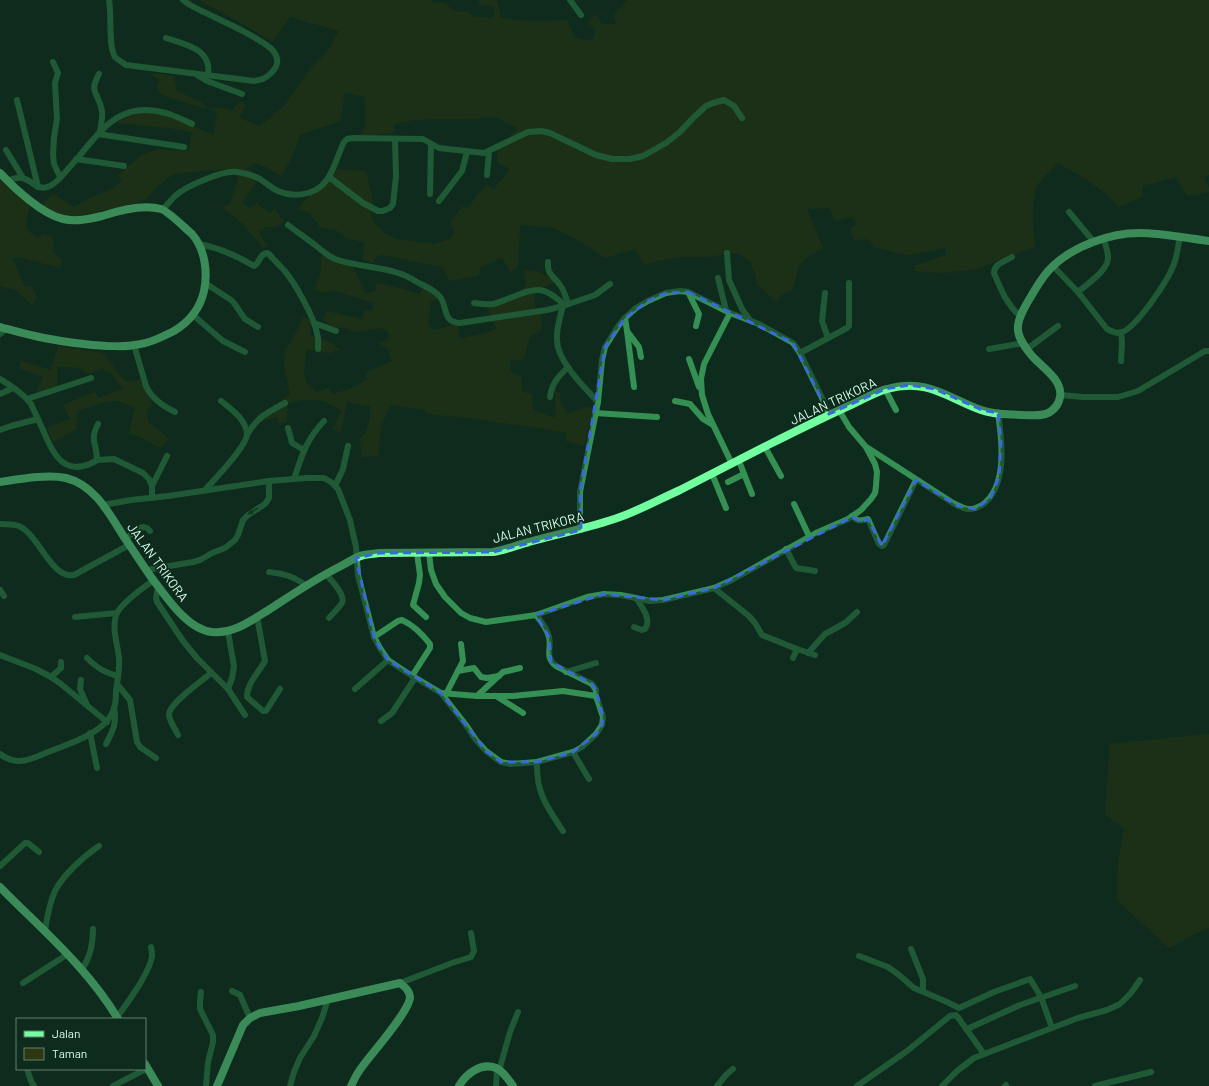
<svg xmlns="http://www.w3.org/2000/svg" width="1209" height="1086" viewBox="0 0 1209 1086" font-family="Barlow,sans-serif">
<rect width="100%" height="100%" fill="#0e2c1d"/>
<g fill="#2d3711">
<path d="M199,0H432V2L445,3L454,11L468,12L474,17L493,18L495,6L479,5V0H497L501,18L536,22L567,20L575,37L587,41L594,38L595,29L588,23L595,14L602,24H616L614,15L627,0H1209V175L1204,178L1209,187V192L1187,196L1176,177L1142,186V197L1119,207C1103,187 1079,176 1058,163C1051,170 1044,177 1038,184C1030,196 1033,233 1035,247L976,269L943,273L915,271L914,266L946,255V248L909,255L876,248L867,239L854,240L850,229L857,224L852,217L835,221L830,208L807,209L823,248L805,259L799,266L793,289L782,295L776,301L756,284V277L751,262L737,253L705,257H678L644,264L635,249L605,258L581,242L552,227L520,225L518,267L510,272L502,257L480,268L479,276L450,281L442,267L383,255L377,256L373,263L362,259L365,243L347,238L336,230L321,228L309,213L298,209L332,169L366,171L374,207L370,214L375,224L386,234L397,239L434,244L450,239L454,232L451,222L463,206L467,209L480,192L487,185L494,189L510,169L498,163L497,155L498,147L518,128L494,117L464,119H435L414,120L394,124V133L360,136L366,125L365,97L345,93L340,121L300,135L290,161L281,176L266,167L254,163L247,168L253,173L256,183L242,203L250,208L256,203L270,213L274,208L284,222L276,227H265L259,232L267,246L263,248L243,224L222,207L230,204L240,171L223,169L173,174L157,187L145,200L129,205L76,216H65L53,211L43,205L53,193L74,207L90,198L112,189L122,181L118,175L143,154L159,149L189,151L192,132L169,128L117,123L122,117L136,111H154L214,135L217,112L168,97L160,93L157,88L160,80L152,75L154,73L174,76L177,91L201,102L209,109L219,107L232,111L240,101L246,106L239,118L260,126L284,106L310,69L327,52L339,31L290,17L273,41Z"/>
<polygon points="0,170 28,195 30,206 26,221 26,229 38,239 42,234 53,237 53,252 63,261 60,268 19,257 13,259 25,287 32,286 37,298 32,305 16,290 0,286"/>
<path d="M326,252L340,258L350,260L366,294L377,290L375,284L380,283L420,294L424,285L443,297L431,301L428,324L434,331L457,323L460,339L489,332L496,328L488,308L523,293L526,281L524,271C535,268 547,276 556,282C536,290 533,290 535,312L541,315L542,330L530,336L524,359L510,361V372L521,376L522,391L532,395L533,410L554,418C558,406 554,403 555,392H560V402L568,414L586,407L594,408L584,446L566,441L567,433C521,425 474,418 428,414L424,410L390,405L381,427L378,456L362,457L360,439L366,432L370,417V406L347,402L341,433L333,429L341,411L336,407C331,407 329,403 325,402C314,398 299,400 288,403L286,422L278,423V417L259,421L256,415L283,403L282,399L290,395L284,363L286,348L290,344L304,316L311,322L310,335L332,343L340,350L330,353L306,349L304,372L306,383L316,392L328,388L333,394L352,388L368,379L365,373L392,361L387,348L378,343L389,340L388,332L382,328L352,332L347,328L332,327L323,320L327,311L361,319L365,310L372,311L374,303L332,290L323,293L315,290L320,275L322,253Z"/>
<path d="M58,346L103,353C108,359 121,379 127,381C131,383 136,381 140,379L153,406L147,410L148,422L169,439L160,448L141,437L129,434L135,408L119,401L104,402L78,411L76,429L54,442L46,428L70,419L63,405L95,392L98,398L123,389L111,373L102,369L89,374L80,368L57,366V386L42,391H37L43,377L19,368L21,361L51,370Z"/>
<polygon points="1209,734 1209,928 1203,930 1169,948 1117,900 1118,865 1124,829 1105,814 1110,744"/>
</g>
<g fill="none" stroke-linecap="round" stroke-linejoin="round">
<g stroke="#359054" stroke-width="6">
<path d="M109,0C112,15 108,47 115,57C118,60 122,62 126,65L254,81C260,80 266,79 270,74C277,68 280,60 274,52C270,46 263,43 257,39C241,29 224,22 208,14C199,10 190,6 183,0"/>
<polyline points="570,0 581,15"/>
<path d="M166,38C185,44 212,49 208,75"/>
<polyline points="53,62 58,73 55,83 57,119 54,137 53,155 54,164 60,177"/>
<path d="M99,74C88,94 99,92 102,111C103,117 101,124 100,131"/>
<polyline points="197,75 207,81 242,94"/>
<polyline points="17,100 38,187"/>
<polyline points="98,134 184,147"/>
<polyline points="6,150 23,178"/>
<polyline points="76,159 124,166"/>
<polyline points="487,175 489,152"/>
<polyline points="329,177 363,203 378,211 383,211 390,208 393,204 396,176 395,139"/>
<path d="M7,181C12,179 17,177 22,178C33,180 36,192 50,186C60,181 68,168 76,160C102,129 121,100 166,113C175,116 184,120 192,124"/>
<polyline points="430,194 431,144"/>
<polyline points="439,201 462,171 467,152"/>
<path d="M163,209C167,205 171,200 175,196C186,186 223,170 237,172C244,173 252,175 258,178C264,181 270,187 276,190C292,198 315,196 326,181C334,171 338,154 344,142L347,139L353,138L423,139L439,148L484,153L528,132L541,131L550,133L596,155L612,159H630L643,156L666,143L680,132L693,118L706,106L713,103L724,100L734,106L742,118"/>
<polyline points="1069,212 1094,242"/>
<path d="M288,225C297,232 306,238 315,245C321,250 328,256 335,259C362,269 391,265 417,282C424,286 435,290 440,297C448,307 442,322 460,323L547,310L563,306L595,295L610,284"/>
<path d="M199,244C220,248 236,255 254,266C261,262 258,255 267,253L269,254C274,260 279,265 284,270C295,283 314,317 317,333C319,339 318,343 318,349"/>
<polyline points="727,253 729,280 742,309 750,320"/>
<path d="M1012,257C1004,262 994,264 994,273C1001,290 1007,305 1021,317"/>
<path d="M548,262C547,275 553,275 560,285C564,290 566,297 568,304"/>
<path d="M1053,266L1078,292L1107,329C1111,331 1115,333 1119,333C1135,331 1168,280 1174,264C1177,256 1178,246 1180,237"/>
<polyline points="718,278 726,310"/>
<polyline points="205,283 231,300 234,303 245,319 258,327"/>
<polyline points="688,292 699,314 696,326"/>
<path d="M1078,292C1087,284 1109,270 1108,257C1108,251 1105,245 1104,239"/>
<polyline points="825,293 822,321 828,338"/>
<path d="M474,303C481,304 487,305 493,304C507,301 531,286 544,291C552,293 559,301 565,305"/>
<path d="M563,306C560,317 556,329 557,340C557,361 584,387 598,402"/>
<polyline points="730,313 704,364 701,379 702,395 708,414 732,464"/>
<polyline points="193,315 223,341 245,352"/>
<polyline points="625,318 627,331 634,387"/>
<polyline points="314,323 336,331"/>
<polyline points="627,331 639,347 641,357"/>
<polyline points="1121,332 1122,342 1121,361"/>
<polyline points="0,334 6,329"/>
<path d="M134,345L146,386C152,399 163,406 175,412"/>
<polyline points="989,349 1024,343"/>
<polyline points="1027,349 1058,326"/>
<polyline points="800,353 847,328 849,326 849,283"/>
<polyline points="689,359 699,387"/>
<path d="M0,379C11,386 23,393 31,404C35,413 39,421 43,430C50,447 60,472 83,466C88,465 93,463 97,460L114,459L143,473L149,479L152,486V498"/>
<polyline points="885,389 896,410"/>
<polyline points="0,394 13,388"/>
<polyline points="1061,395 1083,397 1118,397 1138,391 1205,351 1209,351"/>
<path d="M550,397C552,383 558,377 568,367"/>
<polyline points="27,399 91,378"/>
<polyline points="675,401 690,404 703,419 713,425"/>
<polyline points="595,413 657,417"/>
<polyline points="288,428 292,443 304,450"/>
<polyline points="0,430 11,426 38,419"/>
<path d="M247,435C256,418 268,412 285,403"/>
<polyline points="765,447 781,476"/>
<path d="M868,448L953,503C964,509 970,512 982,505C1008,487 1002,440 998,413"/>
<path d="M97,460C97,442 89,442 98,424"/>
<polyline points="739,461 752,494"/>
<polyline points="712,474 726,508"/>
<path d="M294,479C302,455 306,440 324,421"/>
<polyline points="728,482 744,474"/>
<polyline points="152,486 167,456"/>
<polyline points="335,486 343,469 348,446"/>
<path d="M205,490C214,480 247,446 247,434C246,419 231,409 221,401"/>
<polyline points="794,504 809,536"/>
<path d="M103,505L131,500L168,496L269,481L307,478H324L331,482L338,489L350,520L356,547L358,575L374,637L380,648L388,660L406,672L441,693L466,725L476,740L486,751L501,762L511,764L537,762L573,752L582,747L596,734L602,725L603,717L596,696V690L592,684L556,666C544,656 552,650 549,637C547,629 541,621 536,615"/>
<path d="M852,516C859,522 859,521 868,519L879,544L882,546L884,545L916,480"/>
<path d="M0,524C7,524 13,524 19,526C39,535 51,579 74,575L129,545"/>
<polyline points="581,530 580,518 580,492 598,402 602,360 605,347 619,325 625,318 636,308 648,301 666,293 680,291 688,292 730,313 759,324 793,343 800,353 822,398 829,414"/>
<polyline points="125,539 140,528 144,527 147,528 150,531"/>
<polyline points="786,549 796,568 815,571"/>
<polyline points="417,553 420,575 419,583 413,605 426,617"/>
<polyline points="429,553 431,570 436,584 445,597 461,613 470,618 486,622 536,615 587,597 604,594 621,595 650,601 663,600 714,588 732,580 816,533 848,519 861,510 871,499 875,493 876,486 877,472 875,464 866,447 849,427 839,410"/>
<polyline points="146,570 193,562 200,560 212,553 225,548 235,540 238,535 243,520 248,515 265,504 269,498 269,481"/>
<path d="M269,572C285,574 293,576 307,586"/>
<path d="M326,574C331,580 346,595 342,603C339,608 333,613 329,618"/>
<polyline points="158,587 156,598 157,602 183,641 197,658 228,689 245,715"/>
<polyline points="714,588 749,616 755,623 762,635 797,649 815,655"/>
<polyline points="0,590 4,596"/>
<path d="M257,616L265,661C259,672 247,683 247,697L263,711H266L280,689"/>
<polyline points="75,617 117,613"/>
<path d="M634,627L642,630L645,629C652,619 642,608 637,599"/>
<path d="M374,637L398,621L402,620C413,625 423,635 430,644V648L412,676"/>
<polyline points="808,653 825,634 845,623 857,612"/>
<polyline points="0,655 36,669 51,677 61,684 107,722"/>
<path d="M87,658C97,668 104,672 118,676"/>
<polyline points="793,658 797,649"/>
<polyline points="458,671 474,668 481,677 487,678 499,676"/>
<polyline points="566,672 596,663"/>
<polyline points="51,677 61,668 61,662"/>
<polyline points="81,680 80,689 87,705"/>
<polyline points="117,684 130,700 137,742 140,747 156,758"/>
<polyline points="228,689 232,678 234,666 228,632"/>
<polyline points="355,689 388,660"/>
<polyline points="441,693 477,696 513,696 563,691 596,696"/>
<polyline points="446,694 463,661 461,644"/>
<polyline points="477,696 503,672 520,668"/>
<polyline points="496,696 523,713"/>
<polyline points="381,721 392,713 415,678"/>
<polyline points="90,733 97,768"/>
<path d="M178,735C175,729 170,722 169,715C168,704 203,680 211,673"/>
<path d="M106,744C113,730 117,724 114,708"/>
<polyline points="573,752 589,779"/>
<path d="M0,754C17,767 31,759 48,752C69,744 108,732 114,708C116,703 116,696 116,690C118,679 120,668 119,657C117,643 112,629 116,615C120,604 144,587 154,580"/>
<path d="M537,762C536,793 547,807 563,831"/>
<polyline points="0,866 25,843 28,843 39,852"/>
<path d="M45,931C47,918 49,904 55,891C63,875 84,856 99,846"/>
<polyline points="911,949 923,979 923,991"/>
<polyline points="859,956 888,967 899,975 914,988 945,1001 959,1008 994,992 1030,979 1041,997 1052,1028"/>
<path d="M82,969C90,958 93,943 93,929"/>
<polyline points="23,983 68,954"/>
<polyline points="400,983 452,963 471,957 474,951 471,933"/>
<polyline points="232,991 240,995 250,1018"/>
<polyline points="201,992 200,1001 200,1009 213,1035 213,1042 208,1062 206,1086"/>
<path d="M117,1017C127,1004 150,972 152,956C152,953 152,950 151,947"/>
<polyline points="967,1029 1020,1005 1075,986"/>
<polyline points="27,1069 31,1081 34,1086"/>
<polyline points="499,1071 510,1032 518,1012"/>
<polyline points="113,1086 148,1068"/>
<polyline points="290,1086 294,1072 300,1058 314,1036 322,1018 328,999"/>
<polyline points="496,1086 497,1069"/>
<polyline points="717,1086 726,1075 733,1069"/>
<polyline points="857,1086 907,1051 950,1016 956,1015 957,1016 984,1054"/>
<polyline points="942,1086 957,1071 974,1058 1078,1018 1107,1010 1120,1004 1131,993 1140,980"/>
<polyline points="1005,1086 1006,1085"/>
<polyline points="1095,1086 1151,1072"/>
</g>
<g stroke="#71ffa0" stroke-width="8">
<path d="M0,173C15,189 42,214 63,219C76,222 89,219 102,216C120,210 143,204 161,209C168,211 186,229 192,234C205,249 208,272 204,291C200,309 189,322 174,331C162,337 148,344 134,345C126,347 116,346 107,346C86,345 65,342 44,338C29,335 15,331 0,327"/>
<path d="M0,482C20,479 47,474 66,478C95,485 110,515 124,537C133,550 142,564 151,577C165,595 187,630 212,632C234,634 252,620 270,609C293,594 315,579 339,567C347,563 355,557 364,555C369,554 374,554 379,553L493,552C506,550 517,545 529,542C560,533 590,528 620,517C640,510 660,499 680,490C709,475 739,460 768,445C796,431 824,417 853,404C864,399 875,392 887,389C927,378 946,397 981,410C994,415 1009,414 1023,415C1032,415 1042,417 1050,412C1056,408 1059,403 1060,397C1063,380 1042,367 1032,356C1026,349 1017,336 1018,327C1018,316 1028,302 1033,293C1039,283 1044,274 1053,266C1074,246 1110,233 1139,233C1161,233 1186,238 1209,241"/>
<path d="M0,887C41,929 88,968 118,1019"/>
<polyline points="145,1064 158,1086"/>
<path d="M217,1086L243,1025L250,1018L260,1013L299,1006L400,983C405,987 410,991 410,998C408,1013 372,1053 362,1067C357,1073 354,1080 351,1086"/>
<path d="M459,1086C466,1074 481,1062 496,1068C503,1071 509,1080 513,1086"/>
</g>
</g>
<defs><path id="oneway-solid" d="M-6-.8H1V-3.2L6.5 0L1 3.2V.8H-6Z"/></defs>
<use fill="#18452b" href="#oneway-solid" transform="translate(253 511) rotate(149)"/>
<path d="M0 0H1209V1086H0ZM688,292L793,343L829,414L885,389L909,385L935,389L982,410L998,413L1001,442L999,477L991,497L976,509L958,506L916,480L882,546L868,519L861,522L852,517L714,588L663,600L604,594L536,615L549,637L551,662L592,684L596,690L603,717L602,725L596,734L573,752L537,762H501L486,751L441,693L388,660L380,648L374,637L356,558L379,553L493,552L581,530L580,492L605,347L625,318L648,301L666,293Z" fill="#0e2c1d" fill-opacity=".55" fill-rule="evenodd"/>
<path fill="none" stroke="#3969db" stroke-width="3" stroke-dasharray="8 5" stroke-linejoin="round" d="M688,292L793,343L829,414L885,389L909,385L935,389L982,410L998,413L1001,442L999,477L991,497L976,509L958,506L916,480L882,546L868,519L861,522L852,517L714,588L663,600L604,594L536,615L549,637L551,662L592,684L596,690L603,717L602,725L596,734L573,752L537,762H501L486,751L441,693L388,660L380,648L374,637L356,558L379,553L493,552L581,530L580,492L605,347L625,318L648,301L666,293Z"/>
<g text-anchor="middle" stroke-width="3.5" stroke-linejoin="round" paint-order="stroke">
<g font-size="13" fill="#daffe9" stroke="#0e2c1d">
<text transform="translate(833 401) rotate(-25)" y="5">JALAN TRIKORA</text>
<text transform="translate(538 527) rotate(-14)" y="5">JALAN TRIKORA</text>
<text transform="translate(158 562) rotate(54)" y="5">JALAN TRIKORA</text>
</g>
</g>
<rect x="16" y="1018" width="130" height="52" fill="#0e2c1d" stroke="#60806f"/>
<rect x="24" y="1031" width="20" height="6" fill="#71ffa0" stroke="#60806f"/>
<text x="52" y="1038" font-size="12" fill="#daffe9">Jalan</text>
<rect x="24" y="1048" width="20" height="12" fill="#2d3711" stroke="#60806f"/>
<text x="52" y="1058" font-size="12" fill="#daffe9">Taman</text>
</svg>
